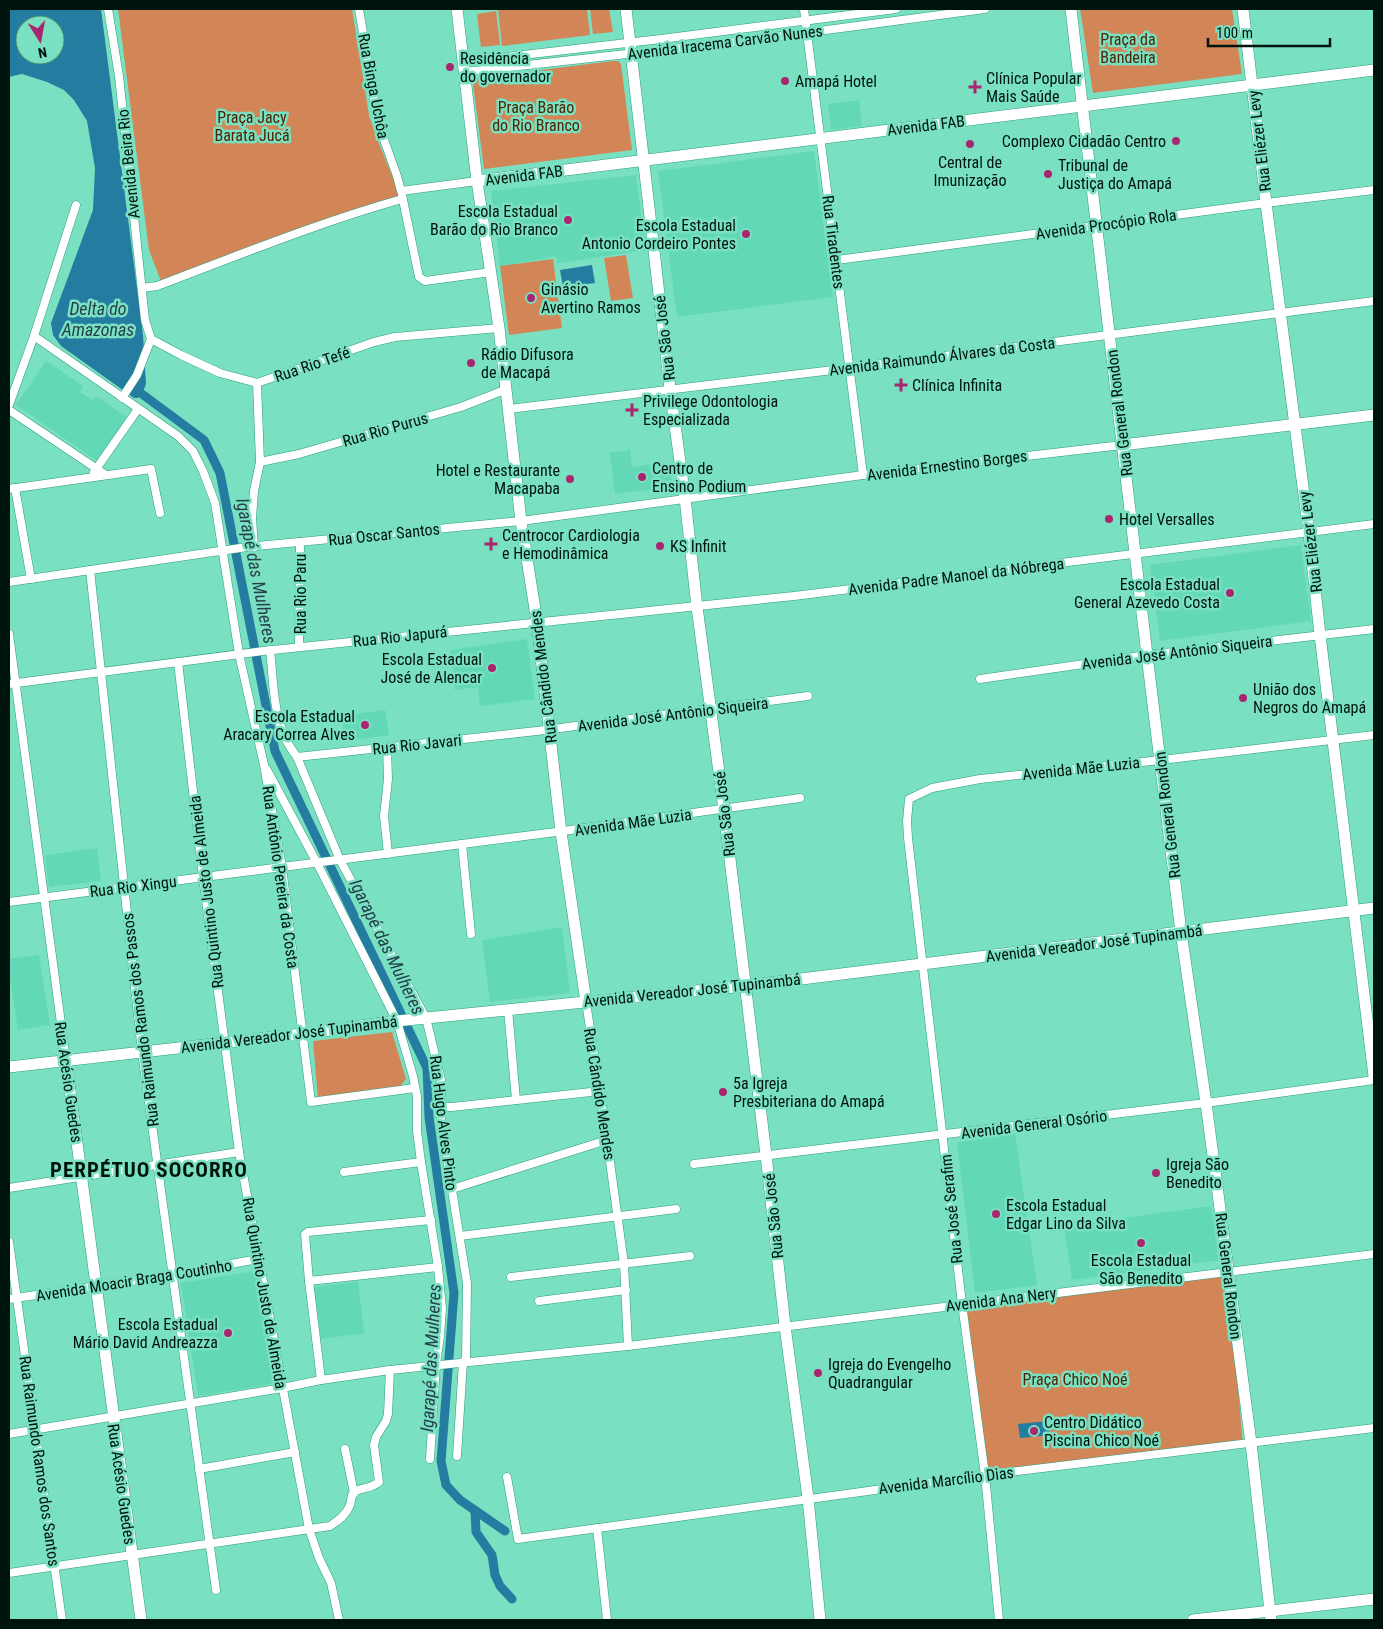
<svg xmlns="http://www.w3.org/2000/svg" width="1383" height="1629" viewBox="0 0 1383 1629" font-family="'Roboto Condensed',sans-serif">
<rect width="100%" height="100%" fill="#79e1c1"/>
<g fill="#63d8b6">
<polygon points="859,100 862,126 831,130 828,104"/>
<polygon points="814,151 833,297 677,317 658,171"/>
<polygon points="636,175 646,250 558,263 556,256 500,267 491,191"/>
<polygon points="46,361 83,386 80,392 92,400 96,396 131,420 100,463 16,405"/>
<polygon points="630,450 632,467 670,462 672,487 615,494 610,453"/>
<polygon points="1301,545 1311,621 1160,641 1150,565"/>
<polygon points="527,639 535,699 480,706 478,687 455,690 450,650"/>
<polygon points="385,710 389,735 345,741 341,716"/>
<polygon points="97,848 101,881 49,887 45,855"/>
<polygon points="562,927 570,993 490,1002 482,940"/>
<polygon points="39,955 50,1025 18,1030 9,971 9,959"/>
<polygon points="1015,1134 1037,1285 975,1293 957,1142"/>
<polygon points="1211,1206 1219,1260 1072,1280 1064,1226"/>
<polygon points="255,1271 277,1383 198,1396 181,1283"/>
<polygon points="358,1282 364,1333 321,1339 314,1287"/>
</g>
<g fill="#d28657">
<polygon points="118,9 352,9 369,115 376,136 397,188 399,202 350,214 162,284 149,250"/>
<polygon points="498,9 587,9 590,35 502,46"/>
<polygon points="590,9 609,9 613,32 593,34"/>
<polygon points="1080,9 1232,9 1242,74 1093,93"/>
<polygon points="496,11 500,45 481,47 477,14"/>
<polygon points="613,61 618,61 621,64 632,150 484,169 473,84 474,80 476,78"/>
<polygon points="626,255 633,298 611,301 604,258"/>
<polygon points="553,259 562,328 509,335 500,266"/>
<polygon points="392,1032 406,1079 398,1089 318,1099 313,1041"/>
<polygon points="1228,1271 1243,1446 982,1480 962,1304"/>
</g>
<g fill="#257ca1" fill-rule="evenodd">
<path d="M9,9H101L143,335L146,384L142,394L138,398H134L61,346L53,335L51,323L93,210L95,168L87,121L74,100L64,90L47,82L22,74L9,77ZM25,25H55V55H25Z"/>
<polygon points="592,265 595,283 563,287 560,270"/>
<polygon points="1048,1421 1050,1435 1020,1438 1018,1424"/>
</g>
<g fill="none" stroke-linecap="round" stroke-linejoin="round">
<g stroke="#257ca1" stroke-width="9">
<polyline points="142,394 204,440 220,473 275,751 427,1068 429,1117 454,1293 441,1461 446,1485 460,1500 505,1531"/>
<polyline points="475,1511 476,1532 492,1555 495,1575 500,1586 512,1599"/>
</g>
<defs>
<g id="street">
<polyline points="108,9 119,76 145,320 151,339 181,355 220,373 257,383 374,342 395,337 499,328"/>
<polyline points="359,9 378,123 397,176 401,191 477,181"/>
<polyline points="804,9 863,475"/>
<polyline points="463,62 661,39 896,9"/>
<polyline points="464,72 735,42 985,9"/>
<polyline points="402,195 419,277 425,281 491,272"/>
<polyline points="837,260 1266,203 1374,190"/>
<path d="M142,288L157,286L173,280C249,251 324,221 402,199"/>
<polyline points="34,336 178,436 193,451 203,471 215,503 239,654 264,765 282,867 311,1102 415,1088"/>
<polyline points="122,398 137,375 151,339"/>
<polyline points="9,405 34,336 76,205"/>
<polyline points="509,409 850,368 1374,301"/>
<polyline points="9,410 106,475"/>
<polyline points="260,462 299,454 461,407 507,389"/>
<polyline points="94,472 138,409"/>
<polyline points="15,488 31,579"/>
<polyline points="9,489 151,469 160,513"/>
<polyline points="254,547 252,518 254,491 260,462 257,383"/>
<polyline points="90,570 142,1052 216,1590"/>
<polyline points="9,582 247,547 521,521 863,475 1122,445"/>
<polyline points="9,634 66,1061"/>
<polyline points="299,647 300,542"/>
<path d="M270,650C273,676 273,705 282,730C285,740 291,749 297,757L340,860L426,1018L441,1080V1122L467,1283L466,1362"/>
<polyline points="178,662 203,877 239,1152 309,1529 319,1558 331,1583 339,1620"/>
<polyline points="980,679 1147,655 1374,629"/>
<polyline points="9,684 263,651 794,596 1374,524"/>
<polyline points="387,747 388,779 384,816 388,854"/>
<polyline points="297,757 537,731 808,696"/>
<polyline points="267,770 317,863 397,1021 413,1076 417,1096 417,1131 421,1162 438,1267 442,1309 440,1336 436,1364 430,1459"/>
<polyline points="462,844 471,934"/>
<polyline points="9,902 556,832 800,798"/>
<polyline points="586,1002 607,1140 624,1264 628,1346"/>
<polyline points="508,1009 516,1100"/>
<polyline points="441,1107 452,1107 600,1091"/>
<polyline points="694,1164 1206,1103 1374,1080"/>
<polyline points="344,1172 421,1162"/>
<polyline points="9,1188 239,1152"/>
<polyline points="452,1189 607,1140"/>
<polyline points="460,1236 676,1209"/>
<polyline points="9,1242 62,1620"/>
<polyline points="511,1277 690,1256"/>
<polyline points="309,1281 438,1267"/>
<polyline points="9,1299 172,1275 258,1259"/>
<polyline points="539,1301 626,1290"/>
<polyline points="321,1380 309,1281 305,1234 308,1232 431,1220"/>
<polyline points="9,1434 282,1388 321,1380 390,1370 628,1346 1374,1254"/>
<polyline points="345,1449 354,1493"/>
<polyline points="457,1456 463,1362"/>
<polyline points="199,1469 295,1452"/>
<polyline points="507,1477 518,1539 985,1475 1374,1428"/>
<polyline points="597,1528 607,1620"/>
<path d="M9,1573L330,1526C339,1520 346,1515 350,1505C352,1500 350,1494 356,1491C364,1487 370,1489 379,1482L374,1445L376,1437L386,1421L388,1414L390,1370"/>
<polyline points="999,1620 985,1475 962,1304 908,838 907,821 909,799 932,788 980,779 1161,760 1374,735"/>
</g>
<g id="secondary">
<polyline points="457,9 477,181 499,328 521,521 537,622 561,832 586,1002"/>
<polyline points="626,9 670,389 685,498 697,607 724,810 766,1155 785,1326 808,1498 820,1620"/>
<polyline points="1071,9 1147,655 1181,932 1206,1103 1251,1443 1271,1620"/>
<polyline points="1243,9 1266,203 1309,533 1320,635 1374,1076"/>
<polyline points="477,181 1374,70"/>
<polyline points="1122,445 1374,415"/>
<polyline points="66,1061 141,1620"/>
<polyline points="9,1067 302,1034 397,1021 745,986 1374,908"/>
<polyline points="1193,1620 1374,1599"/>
</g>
</defs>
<use href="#street" stroke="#2c9c7f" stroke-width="9"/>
<use href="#secondary" stroke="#2c9c7f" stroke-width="12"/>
<use href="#street" stroke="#fff" stroke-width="8"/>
<use href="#secondary" stroke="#fff" stroke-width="11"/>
</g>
<g fill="#a9256f" stroke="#79e1c1" stroke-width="2">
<circle cx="450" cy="67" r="5"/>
<circle cx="785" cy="81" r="5"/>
<path d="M972.5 79.5h5v5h5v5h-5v5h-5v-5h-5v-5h5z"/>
<circle cx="1176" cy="141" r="5"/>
<circle cx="970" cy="144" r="5"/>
<circle cx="1048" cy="174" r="5"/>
<circle cx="568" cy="220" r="5"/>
<circle cx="746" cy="234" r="5"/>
<circle cx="531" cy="298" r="5"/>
<circle cx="471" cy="363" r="5"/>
<path d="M898.5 377.5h5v5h5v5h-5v5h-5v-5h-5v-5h5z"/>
<path d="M629.5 402.5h5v5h5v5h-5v5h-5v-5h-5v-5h5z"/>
<circle cx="642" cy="477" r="5"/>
<circle cx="570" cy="479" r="5"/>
<circle cx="1109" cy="519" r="5"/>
<path d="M488.5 536.5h5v5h5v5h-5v5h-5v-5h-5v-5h5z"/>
<circle cx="660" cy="546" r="5"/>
<circle cx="1230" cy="593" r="5"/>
<circle cx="492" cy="668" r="5"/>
<circle cx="1243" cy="698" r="5"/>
<circle cx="365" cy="725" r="5"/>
<circle cx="723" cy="1092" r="5"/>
<circle cx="1156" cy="1173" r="5"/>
<circle cx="996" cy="1214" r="5"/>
<circle cx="1141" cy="1243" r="5"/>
<circle cx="228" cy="1333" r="5"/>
<circle cx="818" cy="1373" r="5"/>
<circle cx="1034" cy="1431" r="5"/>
</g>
<g text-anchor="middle" stroke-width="5" stroke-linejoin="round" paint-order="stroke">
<g font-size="16" fill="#4f2404" stroke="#79e1c1">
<text x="1128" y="45">Praça da<tspan x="1128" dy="18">Bandeira</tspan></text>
<text x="536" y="113">Praça Barão<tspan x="536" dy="18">do Rio Branco</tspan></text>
<text x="252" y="123">Praça Jacy<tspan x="252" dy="18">Barata Jucá</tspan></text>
<text x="1075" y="1385">Praça Chico Noé</text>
</g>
<g font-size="16" fill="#00140e" stroke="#79e1c1">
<text transform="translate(725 42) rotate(-7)" y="6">Avenida Iracema Carvão Nunes</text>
<text transform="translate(374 86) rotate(79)" y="6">Rua Binga Uchôa</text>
<text transform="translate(926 125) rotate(-7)" y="6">Avenida FAB</text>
<text transform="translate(1259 141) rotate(-97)" y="6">Rua Eliézer Levy</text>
<text transform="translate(128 164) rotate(-96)" y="6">Avenida Beira Rio</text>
<text transform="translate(524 175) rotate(-7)" y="6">Avenida FAB</text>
<text transform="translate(1106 224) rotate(-8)" y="6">Avenida Procópio Rola</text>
<text transform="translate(834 242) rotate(83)" y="6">Rua Tiradentes</text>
<text transform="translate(664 338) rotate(-97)" y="6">Rua São José</text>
<text transform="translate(942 356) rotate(-7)" y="6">Avenida Raimundo Álvares da Costa</text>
<text transform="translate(312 364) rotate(-19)" y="6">Rua Rio Tefé</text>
<text transform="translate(1119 413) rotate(-97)" y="6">Rua General Rondon</text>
<text transform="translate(385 429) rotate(-16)" y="6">Rua Rio Purus</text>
<text transform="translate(947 465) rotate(-7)" y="6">Avenida Ernestino Borges</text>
<text transform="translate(384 534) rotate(-6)" y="6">Rua Oscar Santos</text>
<text transform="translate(1310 542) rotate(-97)" y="6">Rua Eliézer Levy</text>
<text transform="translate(956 576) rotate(-7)" y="6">Avenida Padre Manoel da Nóbrega</text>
<text transform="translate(300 594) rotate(-90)" y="6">Rua Rio Paru</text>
<text transform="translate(400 636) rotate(-6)" y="6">Rua Rio Japurá</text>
<text transform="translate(1177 652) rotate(-7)" y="6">Avenida José Antônio Siqueira</text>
<text transform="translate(543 677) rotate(-97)" y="6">Rua Cândido Mendes</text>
<text transform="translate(673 714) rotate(-7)" y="6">Avenida José Antônio Siqueira</text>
<text transform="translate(417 744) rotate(-6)" y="6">Rua Rio Javari</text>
<text transform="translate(1081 768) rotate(-6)" y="6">Avenida Mãe Luzia</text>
<text transform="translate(724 814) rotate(-97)" y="6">Rua São José</text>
<text transform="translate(1167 815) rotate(-97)" y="6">Rua General Rondon</text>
<text transform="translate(633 822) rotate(-8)" y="6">Avenida Mãe Luzia</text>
<text transform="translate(281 877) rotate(82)" y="6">Rua Antônio Pereira da Costa</text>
<text transform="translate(133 886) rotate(-7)" y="6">Rua Rio Xingu</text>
<text transform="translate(206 892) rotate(-97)" y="6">Rua Quintino Justo de Almeida</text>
<text transform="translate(1094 943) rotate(-7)" y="6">Avenida Vereador José Tupinambá</text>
<text transform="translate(692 990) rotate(-6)" y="6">Avenida Vereador José Tupinambá</text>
<text transform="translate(140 1020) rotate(-97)" y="6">Rua Raimundo Ramos dos Passos</text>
<text transform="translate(289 1034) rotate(-7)" y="6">Avenida Vereador José Tupinambá</text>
<text transform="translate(69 1082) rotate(82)" y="6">Rua Acésio Guedes</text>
<text transform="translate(600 1094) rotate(81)" y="6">Rua Cândido Mendes</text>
<text transform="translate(444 1123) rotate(83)" y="6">Rua Hugo Alves Pinto</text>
<text transform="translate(1034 1124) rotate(-7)" y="6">Avenida General Osório</text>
<text transform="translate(951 1209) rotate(-96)" y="6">Rua José Serafim</text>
<text transform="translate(773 1216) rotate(-96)" y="6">Rua São José</text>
<text transform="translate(1229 1276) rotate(83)" y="6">Rua General Rondon</text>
<text transform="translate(134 1280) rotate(-9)" y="6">Avenida Moacir Braga Coutinho</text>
<text transform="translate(265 1293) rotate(80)" y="6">Rua Quintino Justo de Almeida</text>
<text transform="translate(1001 1299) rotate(-7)" y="6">Avenida Ana Nery</text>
<text transform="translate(40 1461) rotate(82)" y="6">Rua Raimundo Ramos dos Santos</text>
<text transform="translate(946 1480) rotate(-7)" y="6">Avenida Marcílio Dias</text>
<text transform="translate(122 1484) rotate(82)" y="6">Rua Acésio Guedes</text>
</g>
<g font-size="16" fill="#00140e" stroke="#79e1c1" text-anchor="start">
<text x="460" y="64">Residência<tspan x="460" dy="18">do governador</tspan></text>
<text x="986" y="84">Clínica Popular<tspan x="986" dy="18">Mais Saúde</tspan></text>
<text x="795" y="87">Amapá Hotel</text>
<text x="1166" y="147" text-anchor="end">Complexo Cidadão Centro</text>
<text x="970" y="168" text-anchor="middle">Central de<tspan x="970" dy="18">Imunização</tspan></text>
<text x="1058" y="171">Tribunal de<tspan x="1058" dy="18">Justiça do Amapá</tspan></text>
<text x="558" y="217" text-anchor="end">Escola Estadual<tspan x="558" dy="18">Barão do Rio Branco</tspan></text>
<text x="736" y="231" text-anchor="end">Escola Estadual<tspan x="736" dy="18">Antonio Cordeiro Pontes</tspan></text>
<text x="541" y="295">Ginásio<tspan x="541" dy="18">Avertino Ramos</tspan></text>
<text x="481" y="360">Rádio Difusora<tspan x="481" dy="18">de Macapá</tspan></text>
<text x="912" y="391">Clínica Infinita</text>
<text x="643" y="407">Privilege Odontologia<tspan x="643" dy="18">Especializada</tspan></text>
<text x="652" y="474">Centro de<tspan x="652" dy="18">Ensino Podium</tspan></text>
<text x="560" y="476" text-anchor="end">Hotel e Restaurante<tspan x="560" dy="18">Macapaba</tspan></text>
<text x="1119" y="525">Hotel Versalles</text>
<text x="502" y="541">Centrocor Cardiologia<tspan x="502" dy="18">e Hemodinâmica</tspan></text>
<text x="670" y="552">KS Infinit</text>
<text x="1220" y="590" text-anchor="end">Escola Estadual<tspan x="1220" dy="18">General Azevedo Costa</tspan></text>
<text x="482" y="665" text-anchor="end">Escola Estadual<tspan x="482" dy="18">José de Alencar</tspan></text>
<text x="1253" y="695">União dos<tspan x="1253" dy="18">Negros do Amapá</tspan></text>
<text x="355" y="722" text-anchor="end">Escola Estadual<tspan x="355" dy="18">Aracary Correa Alves</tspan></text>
<text x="733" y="1089">5a Igreja<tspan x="733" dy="18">Presbiteriana do Amapá</tspan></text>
<text x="1166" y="1170">Igreja São<tspan x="1166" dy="18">Benedito</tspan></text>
<text x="1006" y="1211">Escola Estadual<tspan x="1006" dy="18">Edgar Lino da Silva</tspan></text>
<text x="1141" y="1266" text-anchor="middle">Escola Estadual<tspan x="1141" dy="18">São Benedito</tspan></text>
<text x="218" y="1330" text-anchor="end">Escola Estadual<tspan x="218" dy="18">Mário David Andreazza</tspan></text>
<text x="828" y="1370">Igreja do Evengelho<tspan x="828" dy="18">Quadrangular</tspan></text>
<text x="1044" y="1428">Centro Didático<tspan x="1044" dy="18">Piscina Chico Noé</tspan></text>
</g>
<g font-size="18" font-style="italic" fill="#263f4c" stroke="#79e1c1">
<text x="98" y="315">Delta do<tspan x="98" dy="21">Amazonas</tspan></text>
<text transform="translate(256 571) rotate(79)" y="6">Igarapé das Mulheres</text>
<text transform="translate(387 947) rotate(64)" y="6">Igarapé das Mulheres</text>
<text transform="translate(431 1358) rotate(-87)" y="6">Igarapé das Mulheres</text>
</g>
<g font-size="21" font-weight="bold" letter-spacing="1" fill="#00140e" stroke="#79e1c1">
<text x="149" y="1177">PERPÉTUO SOCORRO</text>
</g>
</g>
<rect width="1383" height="1629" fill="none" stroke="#00140e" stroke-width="20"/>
<g transform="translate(40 40) rotate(169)"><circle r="24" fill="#79e1c1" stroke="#498f79"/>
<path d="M0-4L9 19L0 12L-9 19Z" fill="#a9256f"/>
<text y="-8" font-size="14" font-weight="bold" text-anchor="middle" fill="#00140e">N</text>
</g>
<path d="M1208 38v8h122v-8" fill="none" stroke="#00140e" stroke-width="2.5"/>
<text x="1216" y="38" font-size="15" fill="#00140e" stroke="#79e1c1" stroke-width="4" paint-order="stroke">100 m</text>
</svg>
